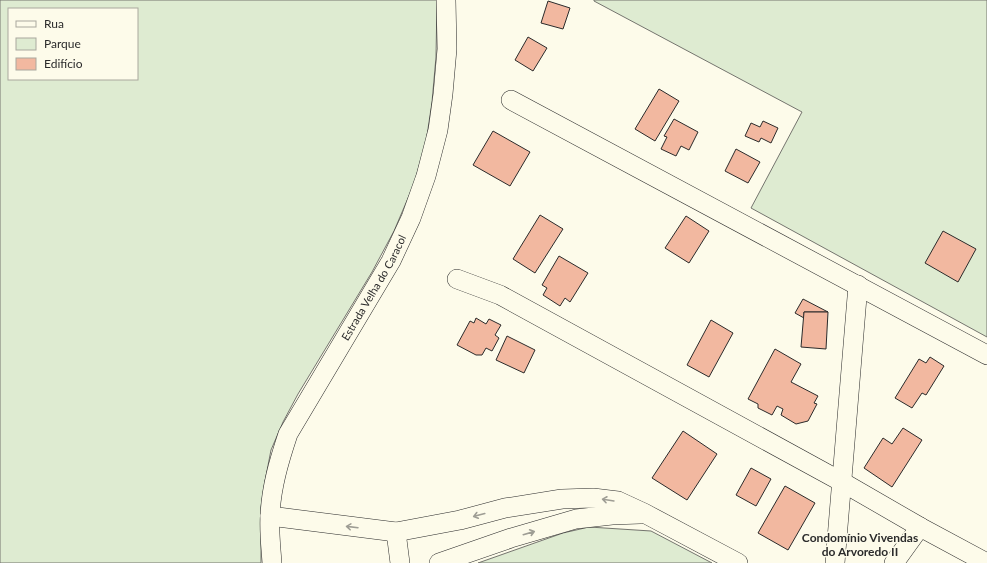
<svg xmlns="http://www.w3.org/2000/svg" width="987" height="563" viewBox="0 0 987 563" font-family="Lato,sans-serif">
<rect width="100%" height="100%" fill="#fdfbea"/>
<g fill="#deebd1" stroke="#74746e" fill-rule="evenodd">
<path d="M0,0H437L436,57L432,102L426,142L414,184L394,231L372,272L298,394L283,422L271,450L265,481L261,507V563H0ZM9,9H137V79H9Z"/>
<polygon points="594,0 987,0 987,337 751,208 802,112 594,1"/>
<polygon points="589,527 651,531 712,563 478,563 563,533"/>
</g>
<g fill="#f2b8a0" stroke="#2b2b2b">
<polygon points="548,1 570,8 563,29 541,23"/>
<polygon points="528,37 547,48 533,71 515,60"/>
<polygon points="659,89 679,101 655,141 635,129"/>
<polygon points="674,119 698,132 689,150 681,146 676,156 661,149 667,137 664,136"/>
<polygon points="763,121 778,128 771,143 761,138 759,142 745,136 751,123 760,127"/>
<polygon points="493,131 530,152 510,186 473,165"/>
<polygon points="736,149 760,162 748,183 725,171"/>
<polygon points="540,215 563,229 535,273 513,259"/>
<polygon points="686,216 709,231 689,263 665,248"/>
<polygon points="943,231 976,249 958,282 925,263"/>
<polygon points="559,256 588,273 570,302 565,298 560,306 543,295 547,288 542,285"/>
<polygon points="803,299 828,312 804,312 804,318 795,313"/>
<polygon points="804,312 828,312 826,349 801,347"/>
<polygon points="476,318 486,324 489,319 501,325 495,335 499,338 492,351 486,348 482,355 476,355 457,345 470,321 474,323"/>
<polygon points="711,320 733,333 709,377 687,365"/>
<polygon points="507,336 535,350 524,373 496,360"/>
<polygon points="775,349 801,364 791,382 818,396 814,403 817,404 808,421 796,424 781,415 783,409 777,406 772,415 758,408 758,404 748,399"/>
<polygon points="930,357 944,366 926,395 922,393 912,408 895,398 919,359 926,363"/>
<polygon points="903,428 922,440 892,487 864,468 883,438 892,444"/>
<polygon points="683,431 717,454 687,500 652,478"/>
<polygon points="751,468 771,479 756,506 736,495"/>
<polygon points="785,486 815,503 788,550 758,533"/>
</g>
<g fill="none" stroke-linecap="round" stroke-linejoin="round">
<defs>
<g id="minor">
<polyline points="511,100 987,355"/>
<polyline points="457,279 500,295 842,482 920,527 987,563"/>
<polyline points="270,516 396,532 460,520 505,508 562,499 593,498 618,501 644,513 738,563"/>
<polyline points="396,532 400,563"/>
<path id="s1" d="M272,563C271,548 269,532 270,516C271,488 279,461 288,434L391,261L411,218L426,176L438,130L443,94L447,49L446,0"/>
<polyline points="439,563 511,538 576,519 612,515 640,514"/>
<polyline points="835,563 858,285"/>
<polyline points="894,563 920,527"/>
</g>
</defs>
<use href="#minor" stroke="#2b2b2b" stroke-width="20"/>
<use href="#minor" stroke="#fdfbea" stroke-width="19"/>
</g>
<defs><path id="oneway-shaft" d="M-6 0H5M1.5-3L5.5 0L1.5 3" fill="none" stroke-width="1.6" stroke-linecap="round" stroke-linejoin="round"/></defs>
<g stroke="#9e9d94">
<use href="#oneway-shaft" transform="translate(608 500) rotate(-171)"/>
<use href="#oneway-shaft" transform="translate(479 515) rotate(165)"/>
<use href="#oneway-shaft" transform="translate(352 527) rotate(-173)"/>
<use href="#oneway-shaft" transform="translate(529 533) rotate(-16)"/>
</g>
<g text-anchor="middle" stroke-width="3" stroke-linejoin="round" paint-order="stroke">
<g font-size="11" fill="#2b2b2b" stroke="#fdfbea">
<text dy="4" stroke="none"><textPath href="#s1" startOffset="301">Estrada Velha do Caracol</textPath></text>
</g>
<g font-size="12" font-weight="bold" fill="#2b2b2b" stroke="#fdfbea">
<text x="860" y="542">Condomínio Vivendas<tspan x="860" dy="14">do Arvoredo II</tspan></text>
</g>
</g>
<rect x="8" y="8" width="130" height="72" fill="#fdfbea" stroke="#a9a89e"/>
<rect x="16" y="21" width="20" height="6" fill="#fdfbea" stroke="#a9a89e"/>
<text x="44" y="28" font-size="12" fill="#2b2b2b">Rua</text>
<rect x="16" y="38" width="20" height="12" fill="#deebd1" stroke="#a9a89e"/>
<text x="44" y="48" font-size="12" fill="#2b2b2b">Parque</text>
<rect x="16" y="58" width="20" height="12" fill="#f2b8a0" stroke="#a9a89e"/>
<text x="44" y="68" font-size="12" fill="#2b2b2b">Edifício</text>
</svg>
